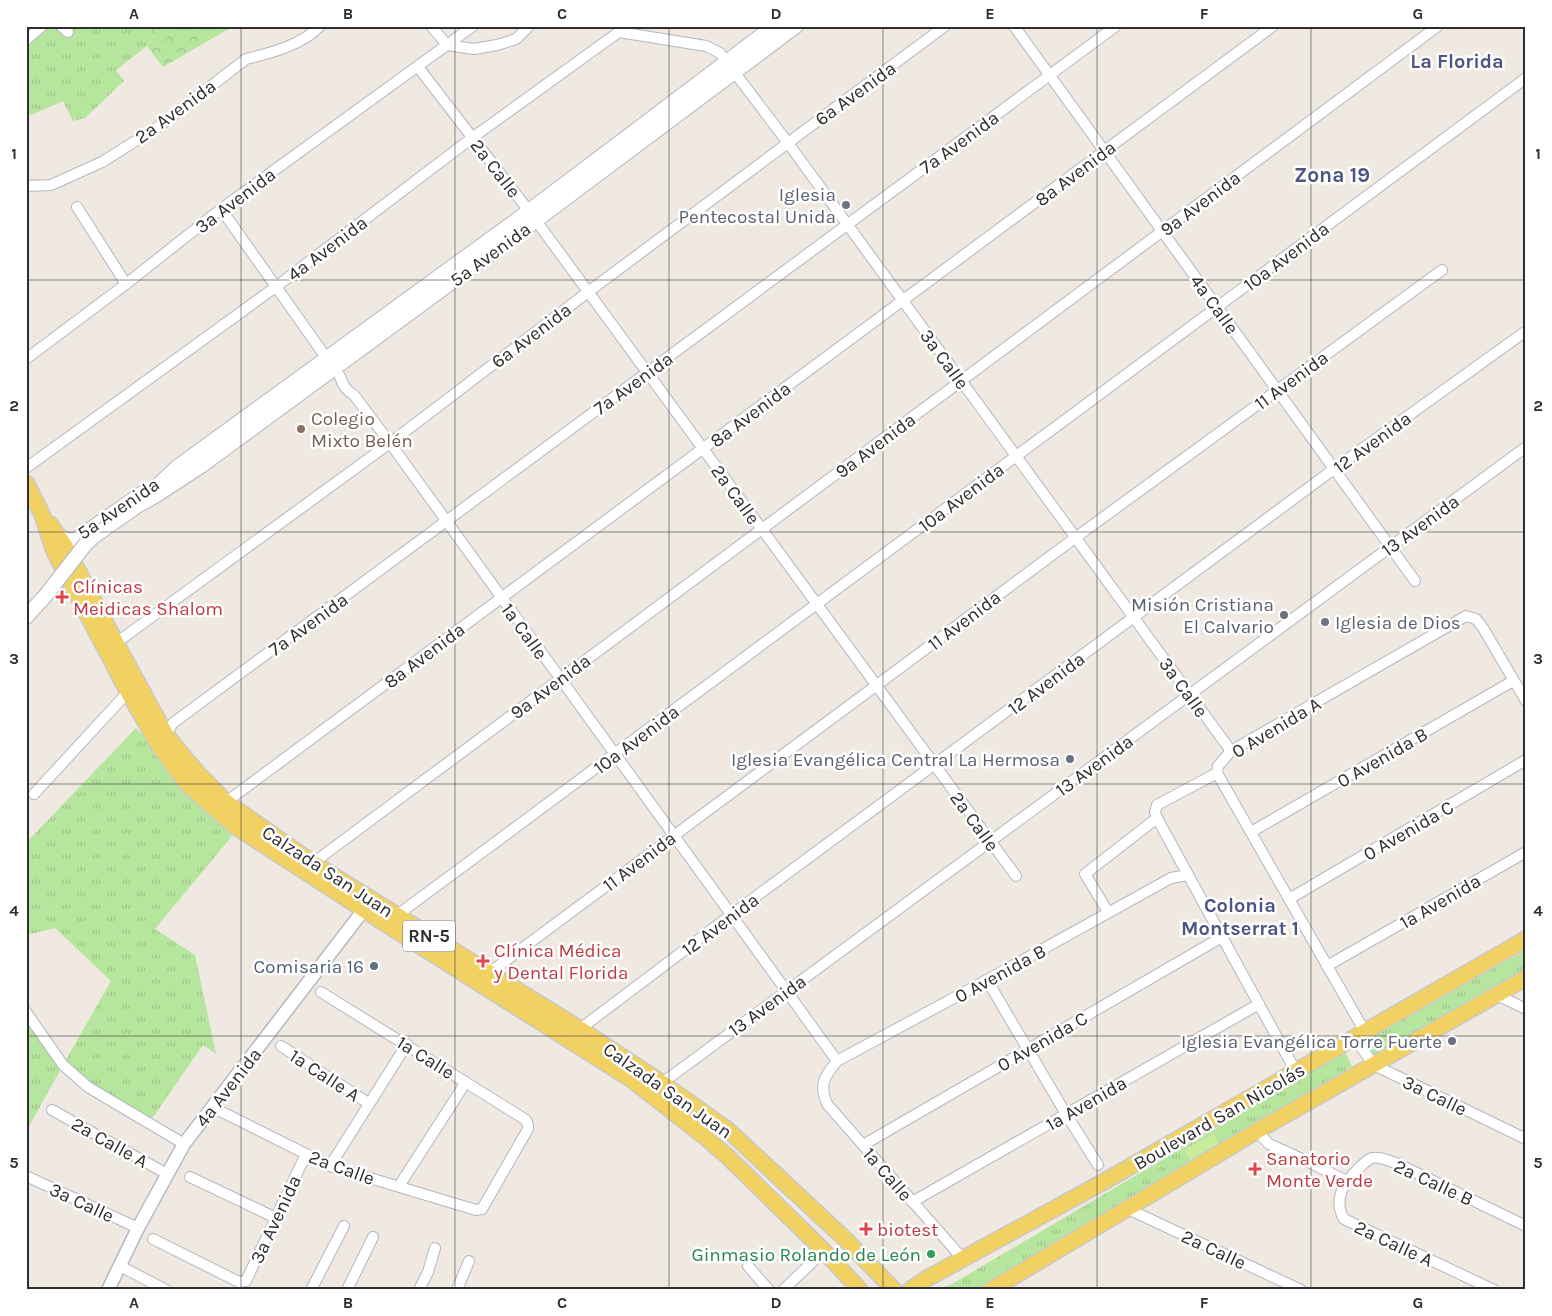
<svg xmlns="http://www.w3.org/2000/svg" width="1552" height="1316" viewBox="0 0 1552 1316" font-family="Karla,sans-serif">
<defs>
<pattern id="grass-tufts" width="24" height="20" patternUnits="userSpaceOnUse" patternTransform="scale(1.25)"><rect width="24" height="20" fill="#b6e59e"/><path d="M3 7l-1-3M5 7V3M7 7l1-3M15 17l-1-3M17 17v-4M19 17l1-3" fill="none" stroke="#9dc588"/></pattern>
<pattern id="forest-crowns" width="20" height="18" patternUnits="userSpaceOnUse" patternTransform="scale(1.25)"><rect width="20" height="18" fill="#b6e59e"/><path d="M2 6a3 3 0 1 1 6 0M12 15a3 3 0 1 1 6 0" fill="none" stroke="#9dc588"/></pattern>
</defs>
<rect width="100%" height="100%" fill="#efe9e1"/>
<g fill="url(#grass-tufts)">
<polygon points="26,26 159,26 147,46 116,70 124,81 85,118 73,121 63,101 26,117"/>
<polygon points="136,728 181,775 232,836 155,929 195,955 216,1054 203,1045 149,1123 63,1065 28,1128 26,1127 26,1014 63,1065 111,981 55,928 26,935 26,843"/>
<polygon points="1526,950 1526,972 1367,1062 1356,1045"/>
<polygon points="1345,1052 1352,1066 991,1290 937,1290 952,1284"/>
</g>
<polygon fill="url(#forest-crowns)" points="159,26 234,26 163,67 147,46"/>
<polygon fill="#c9ec9a" points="1213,1134 1220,1146 1191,1162 1184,1150"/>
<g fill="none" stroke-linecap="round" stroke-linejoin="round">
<defs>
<g id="minor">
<polyline points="61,26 68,32"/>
<polyline points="431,26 447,45"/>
<polyline points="1014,26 1415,581"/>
<polyline points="619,32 706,46 720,53 788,143 1231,751"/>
<polyline points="26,40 42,26"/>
<polyline points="447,45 474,49 497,45 516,39 529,26"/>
<polyline points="418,67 529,211 1016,876"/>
<path d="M26,186L51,185L102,162L158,127L246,59C271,53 302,45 320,26"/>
<polyline points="77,207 126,284"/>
<polyline points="221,209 330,363"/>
<polyline points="26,359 126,284 221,209 473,26"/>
<path d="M340,376C343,386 346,390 354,395L390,443L837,1061"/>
<polyline points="26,468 277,286 472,138 623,29"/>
<polyline points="116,643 390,443 588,292 945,26"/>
<polyline points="164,738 173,723 1116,26"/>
<polyline points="1217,773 1365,1032"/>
<polyline points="34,794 128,692"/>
<polyline points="226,802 1273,26"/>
<polyline points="1157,818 1296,1072"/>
<polyline points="1251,832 1513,681"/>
<polyline points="313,863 1438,26"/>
<polyline points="1289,899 1526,760"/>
<polyline points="1108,912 1085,874 1157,818 1155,812 1157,805 1217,773 1218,766 1231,751 1466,616 1476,619 1483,628 1526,701"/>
<polyline points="396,916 1526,78"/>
<polyline points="1327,966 1526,852"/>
<polyline points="489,973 1075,538 1442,270"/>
<polyline points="987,980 1066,1114 1098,1165"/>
<polyline points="1497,995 1526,1009"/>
<polyline points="26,1012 63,1065 88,1087 184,1144"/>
<polyline points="579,1032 580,1029 731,915 1334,469 1526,331"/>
<polyline points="1355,1039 1374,1065 1526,1139"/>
<polyline points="281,1046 368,1103"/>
<polyline points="662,1083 1526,447"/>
<polyline points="212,1107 330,1166 476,1210 482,1209 528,1129 528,1125 526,1120 321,992"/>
<polyline points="52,1110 167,1174"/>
<polyline points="1257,1131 1269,1144 1313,1164 1346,1181"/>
<polyline points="863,1145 1222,937"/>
<polyline points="330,1166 407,1044"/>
<polyline points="26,1176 138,1228"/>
<polyline points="190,1177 276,1218"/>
<polyline points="399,1186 466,1082"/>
<polyline points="912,1202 1259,1004"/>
<polyline points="1126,1208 1301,1290"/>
<polyline points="153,1239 239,1282 246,1281 306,1154"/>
<path d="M963,1259L827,1104C819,1084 824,1077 837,1061L987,980L1171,878L1188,875"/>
<polyline points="120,1266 166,1290"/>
<polyline points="748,1266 769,1290"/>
<polyline points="311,1290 344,1226"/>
<polyline points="347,1290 373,1237"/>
<polyline points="419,1290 428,1272 435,1248"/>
<polyline points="457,1290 469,1261"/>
<polyline points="783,1290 824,1251"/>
<path d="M1494,1290L1344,1219C1333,1200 1343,1184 1357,1170C1361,1166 1366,1160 1372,1158C1380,1156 1388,1161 1396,1163L1526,1226"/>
</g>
<polyline id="tertiary" points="108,1290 138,1228 184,1144 369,903"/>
<g id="secondary">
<polyline points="151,492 176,468 529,211 774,26"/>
<polyline points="137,506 155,496 201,466 535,221 796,26"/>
<polyline points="59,536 67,540 75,540 141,494"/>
<polyline points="26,617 46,595"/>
</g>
<g id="primary">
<polyline points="26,483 42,514 54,551 128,692 160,747 187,784 233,825 392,928 632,1080 705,1137 727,1156 824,1251 860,1290"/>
<polyline points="50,524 65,546 116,643 166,735 194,769 226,802 313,863 580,1029 662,1083 728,1130 845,1239 894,1290"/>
<polyline points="910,1290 926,1279 1105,1181 1526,939"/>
<polyline points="991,1290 1257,1131 1526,978"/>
</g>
</defs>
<use href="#minor" stroke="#b4b7c1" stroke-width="12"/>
<use href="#tertiary" stroke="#b4b7c1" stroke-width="15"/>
<use href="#secondary" stroke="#b4b7c1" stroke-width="16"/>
<use href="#primary" stroke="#c9c9c9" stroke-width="18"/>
<use href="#minor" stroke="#fff" stroke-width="10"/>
<use href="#tertiary" stroke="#fff" stroke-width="12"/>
<use href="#secondary" stroke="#fff" stroke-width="14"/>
<use href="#primary" stroke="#f2d163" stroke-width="15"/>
<defs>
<polyline id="secondary-bridge" points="46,595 84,546 93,537 137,506"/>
</defs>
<use href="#secondary-bridge" stroke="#b4b7c1" stroke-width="16" stroke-linecap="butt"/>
<use href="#secondary-bridge" stroke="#fff" stroke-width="14"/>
</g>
<path fill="none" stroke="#2e2e2e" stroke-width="1" stroke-opacity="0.55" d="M241,26V1290M455,26V1290M669,26V1290M883,26V1290M1097,26V1290M1311,26V1290M26,280H1526M26,532H1526M26,784H1526M26,1036H1526"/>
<g fill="#6b7280" stroke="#fff" stroke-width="2">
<circle cx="846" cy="205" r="5"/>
<circle cx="1284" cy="615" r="5"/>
<circle cx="1325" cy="622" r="5"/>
<circle cx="1070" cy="759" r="5"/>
<circle cx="1452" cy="1041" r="5"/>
</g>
<circle fill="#8d6e63" stroke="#fff" stroke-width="2" cx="301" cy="429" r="5"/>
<g fill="#e0444e" stroke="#fff" stroke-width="2">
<path d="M59.5 589.5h5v5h5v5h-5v5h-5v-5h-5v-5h5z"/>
<path d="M480.5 953.5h5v5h5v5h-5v5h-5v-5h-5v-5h5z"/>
<path d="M1252.5 1161.5h5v5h5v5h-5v5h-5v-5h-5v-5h5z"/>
<path d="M863.5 1221.5h5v5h5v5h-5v5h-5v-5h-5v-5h5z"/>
</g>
<circle fill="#5c6f8a" stroke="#fff" stroke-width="2" cx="374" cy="966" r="5"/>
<circle fill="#2e9e5b" stroke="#fff" stroke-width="2" cx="931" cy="1254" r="5"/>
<g text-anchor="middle" stroke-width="5" stroke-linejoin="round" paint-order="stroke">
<rect fill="#fff" stroke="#6d6d6d" stroke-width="1" x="403" y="920.5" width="52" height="31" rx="4"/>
<g font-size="18" font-weight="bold" fill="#2e2e2e">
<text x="429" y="942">RN-5</text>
</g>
<g font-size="19" fill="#2e2e2e" stroke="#fff">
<text transform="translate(855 93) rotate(-36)" y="7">6a Avenida</text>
<text transform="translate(175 111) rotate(-36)" y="7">2a Avenida</text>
<text transform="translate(959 142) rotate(-36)" y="7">7a Avenida</text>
<text transform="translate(496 168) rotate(52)" y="7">2a Calle</text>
<text transform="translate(1075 173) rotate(-37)" y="7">8a Avenida</text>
<text transform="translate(235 200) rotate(-37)" y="7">3a Avenida</text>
<text transform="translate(1200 203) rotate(-37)" y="7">9a Avenida</text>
<text transform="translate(327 248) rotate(-37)" y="7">4a Avenida</text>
<text transform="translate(490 254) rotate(-36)" y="7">5a Avenida</text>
<text transform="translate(1286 256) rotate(-37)" y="7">10a Avenida</text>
<text transform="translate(1215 304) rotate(54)" y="7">4a Calle</text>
<text transform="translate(531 335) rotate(-37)" y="7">6a Avenida</text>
<text transform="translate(945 359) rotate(54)" y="7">3a Calle</text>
<text transform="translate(1291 380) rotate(-36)" y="7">11 Avenida</text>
<text transform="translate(633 383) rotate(-36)" y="7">7a Avenida</text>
<text transform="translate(750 414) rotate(-37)" y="7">8a Avenida</text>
<text transform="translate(1372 442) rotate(-36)" y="7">12 Avenida</text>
<text transform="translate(875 445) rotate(-37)" y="7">9a Avenida</text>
<text transform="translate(736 494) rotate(54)" y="7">2a Calle</text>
<text transform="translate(961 497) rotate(-37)" y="7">10a Avenida</text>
<text transform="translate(118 508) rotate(-34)" y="7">5a Avenida</text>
<text transform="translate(1420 525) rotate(-36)" y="7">13 Avenida</text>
<text transform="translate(964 620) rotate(-37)" y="7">11 Avenida</text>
<text transform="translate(308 624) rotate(-36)" y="7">7a Avenida</text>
<text transform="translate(525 631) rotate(54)" y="7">1a Calle</text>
<text transform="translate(424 655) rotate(-37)" y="7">8a Avenida</text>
<text transform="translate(1046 683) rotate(-37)" y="7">12 Avenida</text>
<text transform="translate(550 686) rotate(-37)" y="7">9a Avenida</text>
<text transform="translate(1184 687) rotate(54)" y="7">3a Calle</text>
<text transform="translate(1276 727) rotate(-31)" y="7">0 Avenida A</text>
<text transform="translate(636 739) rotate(-37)" y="7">10a Avenida</text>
<text transform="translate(1382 757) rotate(-30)" y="7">0 Avenida B</text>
<text transform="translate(1094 765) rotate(-36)" y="7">13 Avenida</text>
<text transform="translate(975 821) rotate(54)" y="7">2a Calle</text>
<text transform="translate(1408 830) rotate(-30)" y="7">0 Avenida C</text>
<text transform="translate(639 861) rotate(-37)" y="7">11 Avenida</text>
<text transform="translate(328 871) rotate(33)" y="7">Calzada San Juan</text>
<text transform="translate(1440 901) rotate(-30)" y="7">1a Avenida</text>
<text transform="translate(720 924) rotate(-37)" y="7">12 Avenida</text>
<text transform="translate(1000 973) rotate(-29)" y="7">0 Avenida B</text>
<text transform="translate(767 1005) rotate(-36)" y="7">13 Avenida</text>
<text transform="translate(1042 1041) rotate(-30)" y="7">0 Avenida C</text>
<text transform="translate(426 1057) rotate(32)" y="7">1a Calle</text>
<text transform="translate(325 1075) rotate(33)" y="7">1a Calle A</text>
<text transform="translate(228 1087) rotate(-52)" y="7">4a Avenida</text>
<text transform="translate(668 1090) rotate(35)" y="7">Calzada San Juan</text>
<text transform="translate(1435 1095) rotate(26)" y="7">3a Calle</text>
<text transform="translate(1086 1103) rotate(-30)" y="7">1a Avenida</text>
<text transform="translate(1219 1116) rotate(-30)" y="7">Boulevard San Nicolás</text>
<text transform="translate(110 1142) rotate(29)" y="7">2a Calle A</text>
<text transform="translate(342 1167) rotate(20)" y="7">2a Calle</text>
<text transform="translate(888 1174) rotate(49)" y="7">1a Calle</text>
<text transform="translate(1434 1182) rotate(25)" y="7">2a Calle B</text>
<text transform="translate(82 1202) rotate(25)" y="7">3a Calle</text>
<text transform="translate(275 1219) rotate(-65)" y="7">3a Avenida</text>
<text transform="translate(1394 1243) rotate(25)" y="7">2a Calle A</text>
<text transform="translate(1214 1249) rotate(25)" y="7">2a Calle</text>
</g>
<g font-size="19" fill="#5b616d" stroke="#fff" text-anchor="end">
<text x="836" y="201">Iglesia<tspan x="836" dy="22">Pentecostal Unida</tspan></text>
<text x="1274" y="611">Misión Cristiana<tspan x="1274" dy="22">El Calvario</tspan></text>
<text x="1335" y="629" text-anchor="start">Iglesia de Dios</text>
<text x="1060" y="766">Iglesia Evangélica Central La Hermosa</text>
<text x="1442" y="1048">Iglesia Evangélica Torre Fuerte</text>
</g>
<g font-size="19" fill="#785e54" stroke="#fff" text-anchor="start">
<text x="311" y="425">Colegio<tspan x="311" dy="22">Mixto Belén</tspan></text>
</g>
<g font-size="19" fill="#be3a42" stroke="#fff" text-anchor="start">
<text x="73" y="593">Clínicas<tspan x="73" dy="22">Meidicas Shalom</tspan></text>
<text x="494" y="957">Clínica Médica<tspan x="494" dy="22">y Dental Florida</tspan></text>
<text x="1266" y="1165">Sanatorio<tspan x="1266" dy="22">Monte Verde</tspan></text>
<text x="877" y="1236">biotest</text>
</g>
<g font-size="19" fill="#4e5e75" stroke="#fff" text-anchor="end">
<text x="364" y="973">Comisaria 16</text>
</g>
<g font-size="19" fill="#27864d" stroke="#fff" text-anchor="end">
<text x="921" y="1261">Ginmasio Rolando de León</text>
</g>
<g font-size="20" font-weight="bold" fill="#4d5680" stroke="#fff">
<text x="1457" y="68">La Florida</text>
<text x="1240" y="912">Colonia<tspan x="1240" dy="23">Montserrat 1</tspan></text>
</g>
<g font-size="21" font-weight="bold" fill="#4d5680" stroke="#fff">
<text x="1332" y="182">Zona 19</text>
</g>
</g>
<rect width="1552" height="1316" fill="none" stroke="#ffffff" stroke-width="55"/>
<rect x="28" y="28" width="1496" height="1260" fill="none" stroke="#2e2e2e" stroke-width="2"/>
<g font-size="16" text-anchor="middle" font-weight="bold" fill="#2e2e2e">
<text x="134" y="19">A</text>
<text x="348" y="19">B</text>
<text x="562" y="19">C</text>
<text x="776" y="19">D</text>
<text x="990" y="19">E</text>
<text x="1204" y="19">F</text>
<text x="1418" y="19">G</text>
<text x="14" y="159">1</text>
<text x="1538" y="159">1</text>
<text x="14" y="411">2</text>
<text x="1538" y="411">2</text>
<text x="14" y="664">3</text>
<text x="1538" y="664">3</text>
<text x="14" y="916">4</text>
<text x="1538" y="916">4</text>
<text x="14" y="1168">5</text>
<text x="1538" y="1168">5</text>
<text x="134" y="1308">A</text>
<text x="348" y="1308">B</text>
<text x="562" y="1308">C</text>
<text x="776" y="1308">D</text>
<text x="990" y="1308">E</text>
<text x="1204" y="1308">F</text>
<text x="1418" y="1308">G</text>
</g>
</svg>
